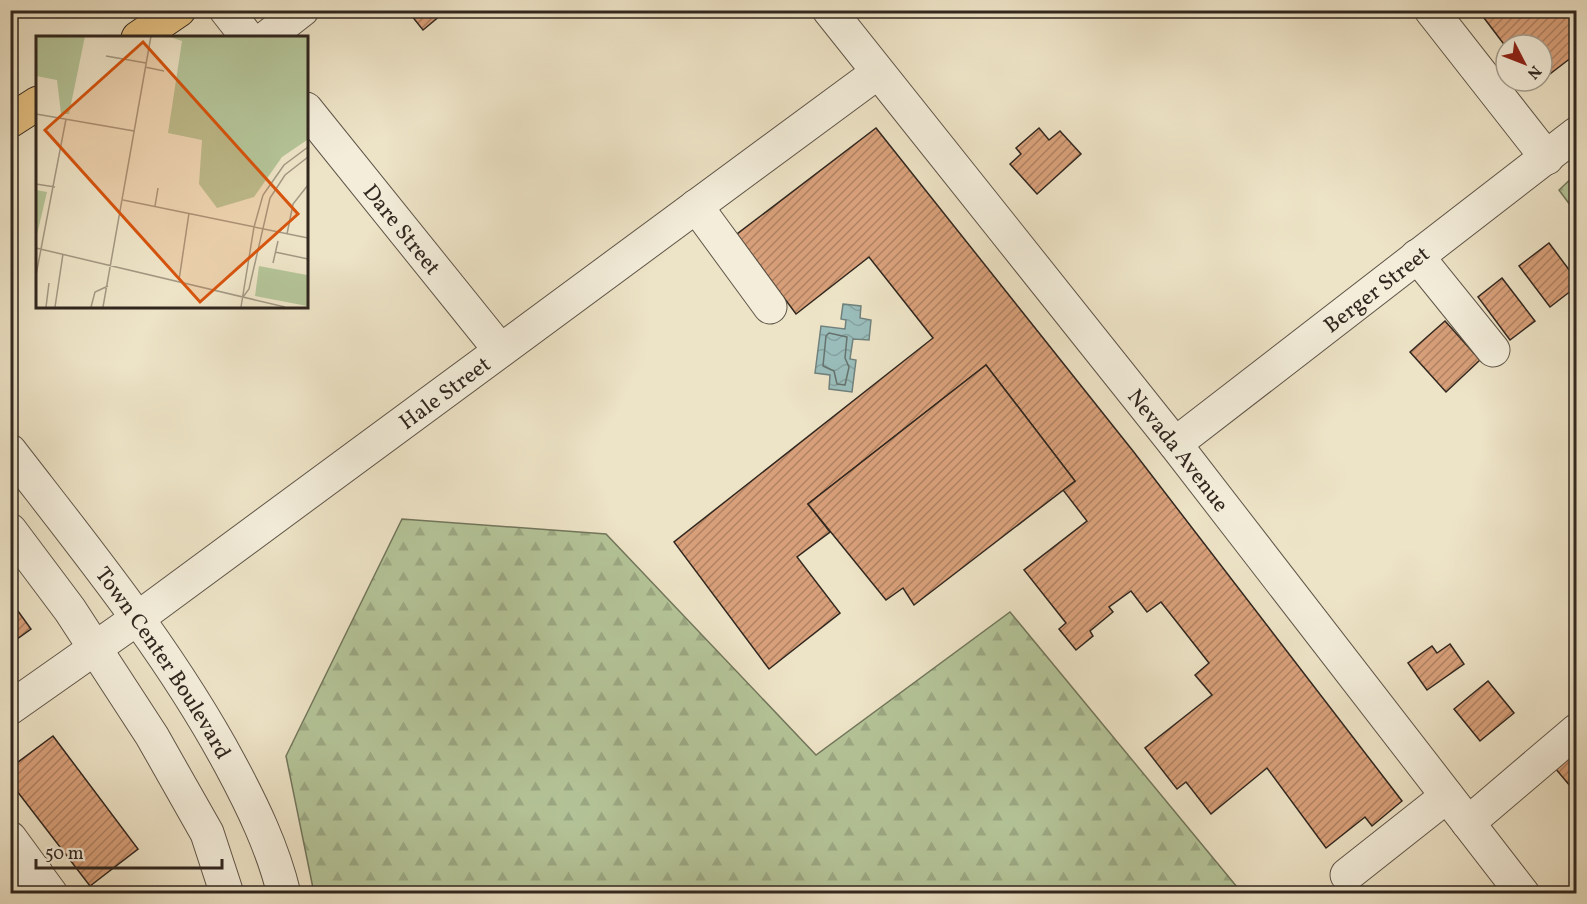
<svg xmlns="http://www.w3.org/2000/svg" width="1587" height="904" viewBox="0 0 1587 904" font-family="Vollkorn,serif">
<defs>
<pattern id="forest-firs" width="22" height="20" patternUnits="userSpaceOnUse" patternTransform="scale(1.5)"><rect width="22" height="20" fill="#b4c498"/><path d="M5 1l3.5 6h-7zM16 11l3.5 6h-7z" fill="#9ba883"/></pattern>
<pattern id="water-waves" width="16" height="10" patternUnits="userSpaceOnUse" patternTransform="scale(1.5)"><rect width="16" height="10" fill="#9abdbb"/><path d="M0 5q4-4 8 0t8 0" fill="none" stroke="#85a2a0"/></pattern>
<pattern id="building-hatch" width="6" height="6" patternUnits="userSpaceOnUse" patternTransform="scale(1.5)"><rect width="6" height="6" fill="#d8a07a"/><path d="M-1 1l2-2M0 6l6-6M5 7l2-2" fill="none" stroke="#b08263"/></pattern>
</defs>
<rect width="100%" height="100%" fill="#ede3c6"/>
<filter id="stains"><feTurbulence type="fractalNoise" baseFrequency=".00333" numOctaves="4"/><feColorMatrix values="0 0 0 0 .2 0 0 0 0 .09 0 0 0 0 .02 0 0 0 .5 -.17"/></filter>
<radialGradient id="worn" r=".72"><stop offset=".6" stop-color="#630" stop-opacity="0"/><stop offset="1" stop-color="#630" stop-opacity=".3"/></radialGradient>
<g fill="url(#forest-firs)" stroke="#72765c" stroke-width="1.5">
<polygon points="1576,174 1576,213 1559,190"/>
<polygon points="402,519 606,534 816,755 1010,612 1242,893 314,893 286,756"/>
</g>
<polygon fill="url(#water-waves)" stroke="#70817d" stroke-width="1.5" points="843,304 861,306 860,318 871,320 869,340 853,339 850,359 856,360 852,392 829,389 830,375 815,373 821,326 845,329 846,320 841,319"/>
<g fill="none" stroke-linecap="round" stroke-linejoin="round">
<polygon stroke="#66726d" stroke-width="1.5" points="829,333 847,337 845,358 849,367 845,385 837,384 834,371 823,366 826,336"/>
</g>
<g fill="url(#building-hatch)" stroke="#31271f" stroke-width="1.5">
<polygon points="407,10 447,10 423,30"/>
<polygon points="1478,10 1576,10 1576,54 1542,80 1542,45 1506,47"/>
<polygon points="876,128 1133,451 1402,801 1372,826 1365,817 1326,848 1267,768 1211,814 1186,782 1177,789 1145,748 1212,695 1195,675 1209,663 1161,602 1147,612 1131,591 1109,607 1113,612 1090,631 1093,636 1076,650 1059,629 1066,623 1024,570 1087,521 1063,490 1075,481 986,365 808,504 830,532 797,557 840,613 769,669 674,542 933,338 869,257 796,314 737,234"/>
<polygon points="1039,128 1049,140 1060,131 1081,154 1037,194 1010,164 1021,154 1016,148"/>
<polygon points="1549,243 1576,279 1576,287 1550,307 1519,266"/>
<polygon points="1502,278 1535,321 1510,340 1478,297"/>
<polygon points="1445,321 1480,360 1446,392 1410,352"/>
<polygon points="986,365 1075,481 914,605 903,588 886,600 808,504"/>
<polygon points="10,600 31,629 10,644"/>
<polygon points="1450,644 1464,664 1427,690 1408,663 1432,646 1437,653"/>
<polygon points="1488,681 1514,713 1480,741 1454,709"/>
<polygon points="53,736 138,849 90,886 10,782 10,768"/>
<polygon points="1576,749 1576,793 1555,768"/>
</g>
<g fill="none" stroke-linecap="round" stroke-linejoin="round">
<defs>
<g id="minor">
<polyline points="226,10 248,38"/>
<path id="s1" d="M829,10L1175,444L1523,894"/>
<polyline points="1431,10 1547,158"/>
<polyline points="266,38 302,10"/>
<path id="s2" d="M306,109L500,350"/>
<polyline points="696,206 770,307"/>
<polyline points="1417,256 1493,350"/>
<path id="s3" d="M1175,444L1576,134"/>
<path id="s4" d="M10,451C88,552 169,651 230,764C252,805 273,848 284,894"/>
<polyline points="10,530 70,610 152,736 207,833 227,894"/>
<path id="s5" d="M10,708L138,618L877,73"/>
<polyline points="1468,823 1576,731"/>
<polyline points="10,838 51,894"/>
<polyline points="1347,875 1447,796"/>
<polyline points="10,889 35,871"/>
</g>
<g id="major">
<polyline points="138,38 179,10"/>
<polyline points="10,121 38,103"/>
</g>
</defs>
<use href="#minor" stroke="#605649" stroke-width="35"/>
<use href="#major" stroke="#31271f" stroke-width="35"/>
<use href="#minor" stroke="#f3edda" stroke-width="33"/>
<use href="#major" stroke="#e6c283" stroke-width="33"/>
</g>
<g text-anchor="middle" stroke-width="4.5" stroke-linejoin="round" paint-order="stroke">
<g font-size="22" fill="#31271f" stroke="#f3edda">
<text dy="8" stroke="none"><textPath href="#s2" startOffset="154">Dare Street</textPath></text>
<text dy="8" stroke="none"><textPath href="#s3" startOffset="254">Berger Street</textPath></text>
<text dy="8" stroke="none"><textPath href="#s5" startOffset="537">Hale Street</textPath></text>
<text dy="8" stroke="none"><textPath href="#s1" startOffset="562">Nevada Avenue</textPath></text>
<text dy="8" stroke="none"><textPath href="#s4" startOffset="262">Town Center Boulevard</textPath></text>
</g>
</g>
<g transform="translate(36 36)">
<rect width="272" height="272" fill="#ede3c6"/>
<path d="M0,0H49L33,78H25L21,44L0,40ZM131,0H271V104L246,121L218,161L181,172L163,148L166,104L132,97L146,5ZM0,154L11,156L0,203Z" fill="#b4c498"/>
<path d="M223,230L271,239V270L219,260Z" fill="#b4c498"/>
<path fill="none" stroke="#a29883" stroke-width="1.5" d="M70,20L110,27M109,31L128,35M0,78L98,95M0,148L19,151M87,164L272,202M119,170L122,152M251,198L257,168L272,149M0,212L249,271M239,216L272,223M237,227L242,205M0,239L30,83M143,244L153,177M207,261L213,253L234,162L249,139L272,121M10,271L13,247M19,271L27,218M55,271L59,256L72,250M67,271L115,0M205,271L218,191L227,159L248,129L272,111"/>
<path fill="#d6540e" fill-opacity="0.15" stroke="#d6540e" stroke-width="3" d="M107,6L262,178L164,266L9,94Z"/>
<rect width="272" height="272" fill="none" stroke="#31271f" stroke-width="3"/>
</g>
<rect width="1587" height="904" fill="none" stroke="#ede3c6" stroke-width="36"/>
<rect x="12" y="12" width="1563" height="880" fill="none" stroke="#31271f" stroke-width="3"/>
<rect x="18" y="18" width="1551" height="868" fill="none" stroke="#31271f" stroke-width="1.5"/>
<g transform="translate(1524 63) rotate(132)"><circle r="28" fill="#f3edda" stroke="#a59e8f" stroke-width="1.5"/>
<path d="M0-4.5L10 22L0 15L-10 22Z" fill="#8f2418"/>
<text y="-9" font-size="16" font-weight="bold" text-anchor="middle" fill="#31271f">N</text>
</g>
<path d="M36 859v9h186v-9" fill="none" stroke="#31271f" stroke-width="3"/>
<text x="45" y="859" font-size="18" fill="#31271f" stroke="#f3edda" stroke-width="4.5" paint-order="stroke">50 m</text>
<rect width="100%" height="100%" filter="url(#stains)"/>
<rect width="100%" height="100%" fill="url(#worn)"/>
</svg>
